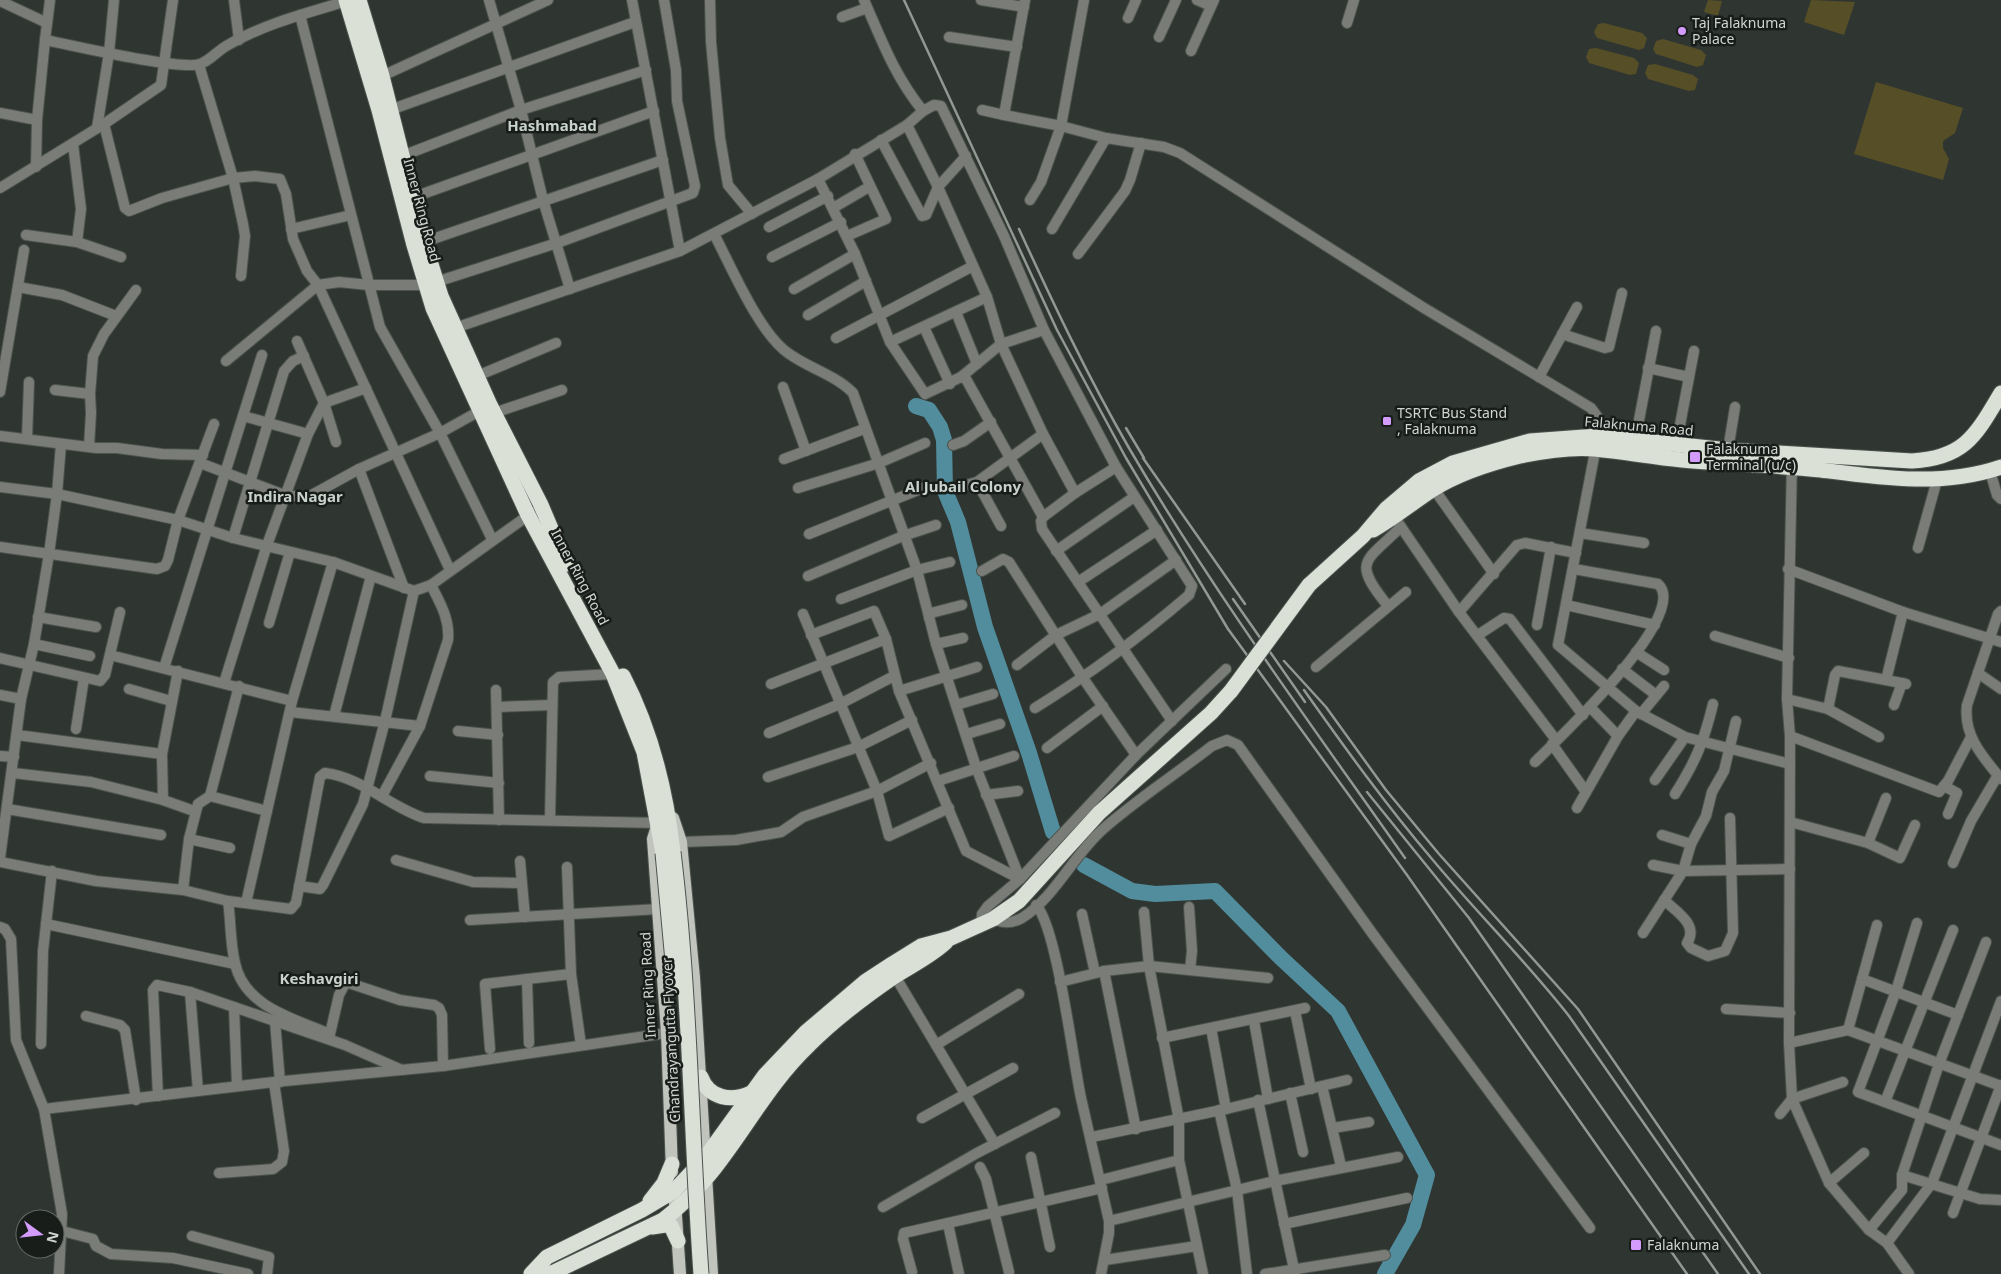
<svg xmlns="http://www.w3.org/2000/svg" width="2001" height="1274" viewBox="0 0 2001 1274" font-family="'Noto Sans',sans-serif">
<rect width="100%" height="100%" fill="#2f3631"/>
<g fill="#564e27">
<polygon points="1708,0 1722,1 1718,16 1704,12"/>
<polygon points="1811,0 1855,2 1844,35 1804,22"/>
<polygon points="1604,23 1642,33 1647,38 1644,48 1639,50 1597,38 1594,32 1598,24"/>
<polygon points="1663,39 1701,50 1706,55 1703,65 1697,67 1656,54 1653,49 1656,41"/>
<polygon points="1596,48 1634,58 1639,63 1636,74 1630,75 1589,63 1586,57 1589,49"/>
<polygon points="1655,64 1693,75 1698,79 1695,90 1689,91 1648,79 1645,73 1648,65"/>
<polygon points="1876,82 1963,108 1955,133 1943,141 1943,148 1949,159 1943,180 1854,154"/>
</g>
<g fill="none" stroke-linecap="round" stroke-linejoin="round">
<g stroke="#528d9d" stroke-width="16">
<polyline points="916,406 929,410 940,427 944,440 945,491 958,522 985,627 1029,753 1053,832"/>
<polyline points="1084,865 1132,891 1155,894 1215,891 1281,958 1338,1011 1427,1175 1413,1225 1385,1274"/>
</g>
<defs>
<g id="street">
<polyline points="234,0 239,40"/>
<polyline points="489,0 521,110 543,200 570,289"/>
<polyline points="632,0 680,251"/>
<polyline points="710,0 711,42 720,138 728,185 752,214"/>
<path d="M864,0C882,41 894,75 923,111"/>
<polyline points="981,0 1024,7"/>
<polyline points="1025,0 1004,115 1061,126 1041,182 1030,200"/>
<polyline points="1084,0 1061,126 1106,138 1164,147 1180,153 1424,308 1591,408 1600,420 1598,436 1558,645 1636,711 1685,737 1790,764"/>
<polyline points="1197,0 1211,6"/>
<polyline points="0,1 47,23"/>
<polyline points="300,15 380,327 440,433 492,539"/>
<polyline points="842,17 867,8"/>
<polyline points="1128,18 1136,0"/>
<polyline points="1347,23 1354,0"/>
<polyline points="949,37 1017,47"/>
<polyline points="1159,37 1176,0"/>
<polyline points="45,40 50,0"/>
<polyline points="1191,51 1214,0"/>
<polyline points="199,65 233,178 243,224 245,236 241,276"/>
<polyline points="382,76 548,0"/>
<polyline points="390,110 635,22"/>
<polyline points="982,110 1004,115"/>
<polyline points="0,113 37,120"/>
<polyline points="104,124 125,208 129,211 162,198 233,178 255,176 280,179 286,194 293,239 307,271 318,285 450,570"/>
<polyline points="907,125 938,187 987,297 1001,344 1043,434 977,482 959,487"/>
<polyline points="97,128 109,53 114,0"/>
<polyline points="881,140 922,216 926,215 938,187 966,156"/>
<polyline points="73,144 81,209 77,242 121,257"/>
<polyline points="402,156 521,110 646,70"/>
<path d="M36,167L37,120L45,40C70,45 181,71 200,64C210,61 218,50 228,45C264,24 307,13 347,1"/>
<polyline points="818,179 855,254 890,342 925,394 961,377 966,379 1043,517 1075,493 1116,467"/>
<polyline points="0,188 104,124 161,85 173,0"/>
<polyline points="414,197 654,111"/>
<polyline points="833,208 869,187"/>
<polyline points="769,227 828,196"/>
<polyline points="291,229 351,215"/>
<polyline points="1052,229 1106,138"/>
<path d="M714,234C731,266 759,333 788,353C808,368 836,375 853,393L917,570L936,644L977,770L1020,879"/>
<polyline points="26,235 77,242"/>
<polyline points="847,236 886,219 855,154"/>
<polyline points="424,242 663,160"/>
<polyline points="1078,254 1125,191 1130,180 1141,143"/>
<polyline points="772,257 841,222"/>
<polyline points="436,282 557,243 693,193 695,186 677,101 676,70 664,0"/>
<polyline points="18,287 62,295 116,316"/>
<polyline points="794,289 855,254"/>
<polyline points="956,312 977,364"/>
<polyline points="808,315 866,281"/>
<polyline points="924,327 950,384"/>
<path d="M455,328L680,251L818,179L907,125L923,111L934,105L941,106L1004,236L1044,330L1116,467L1192,586L1189,595C1140,637 1090,674 1035,708"/>
<polyline points="1562,334 1605,348 1609,347 1622,293"/>
<polyline points="836,338 973,266"/>
<polyline points="297,341 324,403 336,442"/>
<polyline points="890,342 987,297"/>
<polyline points="226,361 318,285 339,282 369,285 426,285"/>
<polyline points="1648,368 1689,377"/>
<polyline points="477,376 556,343"/>
<polyline points="961,377 1001,344 1044,330"/>
<polyline points="1539,377 1577,307"/>
<polyline points="783,387 806,451"/>
<polyline points="55,390 90,394"/>
<polyline points="0,392 24,250"/>
<polyline points="494,413 562,390"/>
<polyline points="243,416 308,434"/>
<polyline points="1043,434 1075,493"/>
<polyline points="0,436 96,448 117,448 162,454 203,455"/>
<polyline points="27,439 29,382"/>
<polyline points="1635,441 1656,331"/>
<polyline points="953,445 964,441 991,422"/>
<polyline points="1676,446 1694,351"/>
<polyline points="89,447 91,413 90,394 93,356 104,334 136,290"/>
<polyline points="1728,450 1735,407"/>
<polyline points="784,459 864,429"/>
<polyline points="1792,461 1787,699 1790,736 1789,1043 1792,1099 1829,1183 1869,1230 1887,1243 1909,1274"/>
<polyline points="200,463 287,496 310,496 359,469 440,433 485,408"/>
<polyline points="359,469 404,588"/>
<polyline points="1990,471 1997,495 2001,499"/>
<polyline points="977,482 1001,526"/>
<polyline points="0,487 57,494 178,520 233,538 333,562 414,591 431,585 533,512"/>
<polyline points="798,488 879,463 925,443"/>
<polyline points="1434,489 1494,574"/>
<polyline points="1043,517 1041,521 1042,529 1172,721"/>
<polyline points="1395,518 1459,612 1556,740"/>
<polyline points="1580,533 1644,543"/>
<polyline points="809,534 928,486"/>
<polyline points="233,538 284,371 293,361 304,356"/>
<polyline points="0,547 157,569 165,566 168,560 178,520 214,424"/>
<polyline points="1918,548 1937,480"/>
<polyline points="1056,551 1134,497"/>
<polyline points="1788,569 1903,612 2001,642"/>
<polyline points="982,571 1003,559 1009,562 1083,678 1136,755"/>
<polyline points="808,576 903,536 936,525"/>
<polyline points="1078,582 1157,530"/>
<polyline points="841,599 917,570 950,562"/>
<polyline points="1566,605 1655,625"/>
<path d="M1388,606C1352,561 1364,563 1401,527"/>
<path d="M2001,611L1998,614L1967,705C1963,735 1982,756 2001,779"/>
<polyline points="1459,612 1517,545 1525,543 1576,553"/>
<polyline points="1903,612 1886,680 1906,684"/>
<polyline points="803,614 877,791 889,836 949,808"/>
<polyline points="38,617 96,627"/>
<polyline points="929,618 931,613 962,605"/>
<polyline points="269,623 290,552"/>
<polyline points="1537,625 1551,547"/>
<polyline points="811,635 874,611 886,639 899,691 966,851 1020,879"/>
<polyline points="1478,635 1504,618 1510,619 1583,715"/>
<polyline points="1715,636 1789,658"/>
<polyline points="34,644 90,656"/>
<polyline points="936,644 963,638"/>
<polyline points="1636,652 1664,670"/>
<polyline points="110,655 292,701"/>
<polyline points="0,658 100,681 105,675 120,612"/>
<polyline points="1017,665 1056,635 1100,614 1176,560"/>
<polyline points="1316,667 1406,592"/>
<polyline points="164,668 262,355"/>
<polyline points="1622,669 1656,695"/>
<polyline points="1978,673 2001,689"/>
<polyline points="224,683 267,545 308,434 324,403 366,388"/>
<polyline points="771,684 886,639"/>
<polyline points="129,689 171,701"/>
<polyline points="496,690 499,820"/>
<polyline points="899,691 977,667"/>
<polyline points="0,695 21,699"/>
<polyline points="1787,699 1828,709 1835,675 1838,671 1886,680"/>
<polyline points="956,705 993,694"/>
<polyline points="1894,705 1902,683"/>
<polyline points="497,707 552,705"/>
<polyline points="1591,708 1618,736"/>
<polyline points="1828,709 1879,737"/>
<polyline points="290,712 420,726"/>
<polyline points="1641,714 1664,686"/>
<polyline points="334,716 371,576"/>
<polyline points="76,729 84,678"/>
<polyline points="458,731 498,735"/>
<polyline points="769,733 840,704 894,676"/>
<polyline points="967,734 1000,724"/>
<polyline points="17,735 162,754"/>
<polyline points="1790,736 1939,792 1948,781 1971,737"/>
<polyline points="1552,744 1586,792"/>
<polyline points="1047,748 1103,706"/>
<polyline points="0,756 14,757"/>
<path d="M1535,762C1557,740 1692,614 1658,584L1574,569"/>
<polyline points="13,773 91,782 163,800 194,811"/>
<polyline points="430,776 499,783"/>
<polyline points="768,777 858,747 912,720"/>
<polyline points="1655,780 1685,737"/>
<polyline points="938,781 1014,756"/>
<polyline points="1944,786 1957,793 1948,814"/>
<path d="M1675,794C1696,761 1704,741 1713,704"/>
<polyline points="986,795 1018,791"/>
<polyline points="210,796 239,686"/>
<path d="M382,796L420,726L448,640C450,619 440,603 431,585"/>
<polyline points="1886,798 1868,843 1900,858 1915,825"/>
<polyline points="163,800 162,754 178,671"/>
<polyline points="1577,808 1618,736 1636,711"/>
<polyline points="7,809 161,835"/>
<polyline points="550,819 553,682 559,677 613,674"/>
<polyline points="1790,822 1868,843"/>
<polyline points="1662,835 1691,844"/>
<polyline points="189,839 230,848"/>
<polyline points="681,842 736,840 781,832 803,817 877,791 931,763"/>
<polyline points="0,858 21,699 34,644 49,554 57,494 61,444"/>
<polyline points="396,860 473,882 520,883"/>
<polyline points="520,861 525,917"/>
<path d="M0,862L96,881L183,890L228,901L291,909L296,903L320,777L325,773C361,777 390,807 424,818L658,823"/>
<polyline points="1953,863 1971,821 1998,775"/>
<polyline points="1653,865 1683,871 1790,869"/>
<polyline points="567,867 571,974 581,1045"/>
<polyline points="299,886 320,889 323,885 363,804 385,721 414,591"/>
<polyline points="183,890 189,839 198,804 210,796 267,811"/>
<path d="M1664,900C1677,912 1699,925 1687,943L1691,948L1708,956L1725,951L1733,933L1730,818"/>
<path d="M228,901C231,921 230,943 235,963C244,1007 295,1019 330,1034"/>
<polyline points="246,903 292,701 333,562"/>
<path d="M1036,905C1057,927 1073,1061 1081,1098C1090,1139 1100,1180 1109,1221V1233L1101,1274"/>
<polyline points="1189,907 1192,951 1190,970"/>
<polyline points="1144,912 1149,966 1179,1120 1179,1160 1203,1274"/>
<polyline points="1082,914 1095,973"/>
<path d="M993,919C1004,923 1011,924 1022,918C1055,897 1073,856 1102,830C1136,800 1176,774 1212,746L1227,740L1238,745L1372,933L1590,1228"/>
<polyline points="470,920 659,909"/>
<polyline points="1917,923 1896,991 1858,1092 2001,1145"/>
<polyline points="46,924 235,964"/>
<polyline points="981,924 982,914 988,906 1020,879 1136,755 1226,669"/>
<polyline points="0,927 5,929 11,939 16,1040 44,1109 62,1214 59,1274"/>
<polyline points="1643,933 1683,871 1691,844 1706,816 1712,792 1724,771 1736,721"/>
<polyline points="1104,971 1136,1129"/>
<polyline points="895,976 995,1144"/>
<polyline points="527,979 571,974"/>
<polyline points="1862,979 1958,1015"/>
<polyline points="1060,982 1104,971 1149,966 1268,978"/>
<polyline points="190,992 198,1091"/>
<polyline points="234,1007 237,1086"/>
<polyline points="1726,1009 1790,1013"/>
<polyline points="1295,1011 1311,1089"/>
<polyline points="86,1016 120,1025 125,1030 136,1100"/>
<polyline points="275,1021 280,1082"/>
<polyline points="1254,1021 1268,1099"/>
<polyline points="1211,1028 1226,1109"/>
<polyline points="1848,1030 1877,925"/>
<polyline points="330,1034 339,995 346,982 400,1000 434,1005 439,1008 442,1015 443,1066"/>
<polyline points="1162,1038 1305,1008"/>
<polyline points="1789,1043 1848,1030 2001,1086"/>
<polyline points="41,1044 43,951 52,871"/>
<polyline points="936,1045 1019,994"/>
<polyline points="490,1049 485,984 527,979 529,1043"/>
<polyline points="1322,1086 1341,1166"/>
<polyline points="1290,1093 1303,1152"/>
<polyline points="158,1096 153,990 157,985 190,992 345,1045 402,1070"/>
<polyline points="1258,1100 1295,1274"/>
<polyline points="1885,1102 1953,930"/>
<polyline points="44,1109 274,1082 443,1066 667,1033"/>
<polyline points="1219,1110 1237,1190 1247,1274"/>
<polyline points="1780,1114 1792,1099 1843,1082"/>
<polyline points="922,1118 1013,1068"/>
<polyline points="1333,1128 1369,1122"/>
<polyline points="1092,1137 1226,1109 1347,1080"/>
<polyline points="1031,1157 1050,1247"/>
<polyline points="980,1167 986,1179 1009,1272"/>
<polyline points="219,1173 273,1169 282,1162 284,1151 274,1082"/>
<polyline points="1902,1175 1980,1199 2001,1200"/>
<polyline points="1101,1180 1179,1160"/>
<polyline points="1829,1183 1864,1153"/>
<polyline points="883,1207 977,1153 1055,1113"/>
<polyline points="1953,1213 2001,1085"/>
<polyline points="1109,1221 1275,1181 1398,1157"/>
<polyline points="948,1224 959,1274"/>
<polyline points="1284,1224 1407,1198"/>
<polyline points="1869,1230 1902,1190 1902,1175 1939,1064 1986,942"/>
<polyline points="62,1231 93,1239 96,1246 111,1254 173,1258 248,1274"/>
<polyline points="192,1236 269,1257 267,1274"/>
<polyline points="1887,1243 1932,1183 2001,1001"/>
<polyline points="1105,1260 1197,1246"/>
<polyline points="912,1272 903,1239 904,1233 1102,1188"/>
<polyline points="1265,1274 1385,1255"/>
</g>
<g id="primary">
<polyline points="673,818 681,842 694,978 712,1274"/>
<polyline points="658,823 653,839 667,1033 672,1172"/>
<polyline points="675,1202 680,1274"/>
</g>
<g id="highway">
<polyline points="346,0 379,110 414,245 433,308 528,515 613,674 644,752 663,853"/>
<polyline points="359,0 382,76 424,242 441,296 490,405 541,505 566,564"/>
<path d="M1373,530C1394,518 1412,503 1432,490C1457,474 1491,463 1520,456C1544,451 1572,447 1595,449C1624,452 1653,457 1682,460C1728,464 1775,465 1821,470C1882,478 1942,487 2001,467"/>
<path d="M1309,585L1363,536L1386,509L1419,481L1453,463L1530,441L1598,436L1728,450L1912,461C1965,458 1976,435 2001,393"/>
<path d="M623,676C652,732 666,790 673,852"/>
<path d="M701,1077C709,1099 732,1102 751,1093"/>
<polyline points="650,1201 664,1183 672,1164"/>
<polyline points="652,1227 665,1225 671,1226 678,1241"/>
<path d="M535,1272L552,1273L663,1220C728,1171 753,1098 809,1045C834,1020 863,998 892,978C910,966 930,957 946,942"/>
<polyline points="531,1274 547,1257 642,1210 674,1191 705,1158 765,1075 806,1032 866,981 892,964 921,946 951,938 993,919 1019,901 1099,813 1211,713 1231,691"/>
</g>
</defs>
<use href="#street" stroke="#4c534e" stroke-width="12"/>
<use href="#primary" stroke="#4c534e" stroke-width="14"/>
<use href="#highway" stroke="#4c534e" stroke-width="17"/>
<use href="#street" stroke="#7a7c78" stroke-width="10"/>
<use href="#primary" stroke="#c0c4bc" stroke-width="12"/>
<use href="#highway" stroke="#dbe0d6" stroke-width="15"/>
<g stroke="#929893" stroke-width="2.5">
<polyline points="904,0 1057,330 1126,458 1228,629 1407,875 1687,1274"/>
<path d="M1019,229C1053,303 1088,377 1129,448C1212,590 1310,723 1405,858"/>
<polyline points="1126,428 1144,458"/>
<polyline points="1143,458 1245,604"/>
<polyline points="1233,599 1305,702"/>
<polyline points="1284,661 1326,707 1386,790 1439,854 1578,1009 1760,1274"/>
<path d="M1304,690C1345,748 1386,805 1432,859C1477,913 1526,961 1569,1016L1749,1274"/>
<polyline points="1367,792 1469,918 1718,1274"/>
</g>
<defs>
<g id="highway-bridge">
<polyline points="1231,691 1309,585"/>
<path d="M673,852C690,992 691,1134 701,1274"/>
<polyline points="663,853 675,983"/>
</g>
</defs>
<use href="#highway-bridge" stroke="#4c534e" stroke-width="17" stroke-linecap="butt"/>
<use href="#highway-bridge" stroke="#dbe0d6" stroke-width="15"/>
</g>
<g fill="#d39cfc" stroke="#191d1a" stroke-width="2">
<circle cx="1682" cy="31" r="5"/>
<rect x="1382" y="416" width="10" height="10" rx="2.5"/>
<rect x="1689" y="451" width="12" height="12" rx="2.5"/>
<rect x="1630" y="1239" width="12" height="12" rx="2.5"/>
</g>
<g text-anchor="middle" stroke-width="5" stroke-linejoin="round" paint-order="stroke">
<g font-size="14" fill="#d0d5d1" stroke="#191d1a" text-anchor="start">
<text x="1692" y="28">Taj Falaknuma<tspan x="1692" dy="16">Palace</tspan></text>
<text x="1397" y="418">TSRTC Bus Stand<tspan x="1397" dy="16">, Falaknuma</tspan></text>
<text x="1706" y="454">Falaknuma<tspan x="1706" dy="16">Terminal (u/c)</tspan></text>
<text x="1647" y="1250">Falaknuma</text>
</g>
<g font-size="14" fill="#d0d5d1" stroke="#191d1a">
<text transform="translate(422 210) rotate(75)" y="5">Inner Ring Road</text>
<text transform="translate(1639 426) rotate(5)" y="5">Falaknuma Road</text>
<text transform="translate(580 577) rotate(62)" y="5">Inner Ring Road</text>
<text transform="translate(648 985) rotate(-93)" y="5">Inner Ring Road</text>
<text transform="translate(671 1040) rotate(-93)" y="5">Chandrayangutta Flyover</text>
</g>
<g font-size="15" font-weight="bold" fill="#c9d3cd" stroke="#191d1a">
<text x="552" y="131">Hashmabad</text>
<text x="963" y="492">Al Jubail Colony</text>
<text x="295" y="502">Indira Nagar</text>
<text x="319" y="984">Keshavgiri</text>
</g>
</g>
<g transform="translate(40 1234) rotate(105)"><circle r="24" fill="#191d1a" stroke="#626763"/>
<path d="M0-4L9 19L0 12L-9 19Z" fill="#d39cfc"/>
<text y="-8" font-size="14" font-weight="bold" text-anchor="middle" fill="#d0d5d1">N</text>
</g>
</svg>
